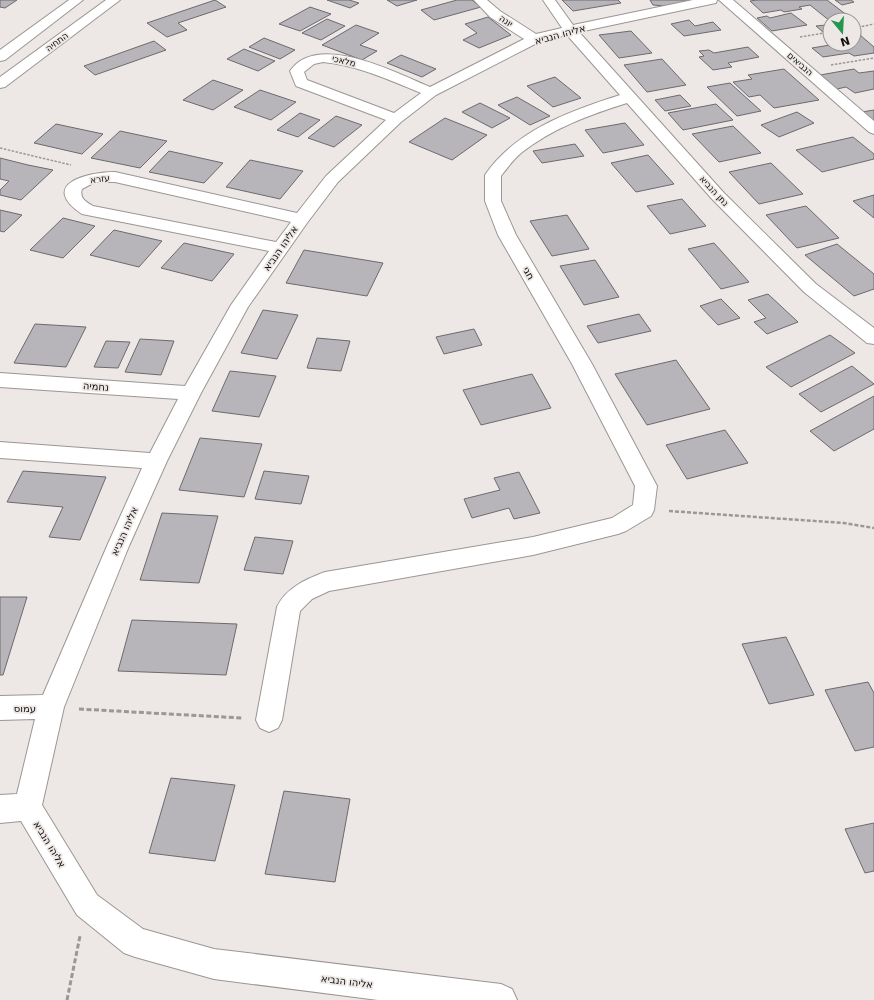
<svg xmlns="http://www.w3.org/2000/svg" width="874" height="1000" viewBox="0 0 874 1000" font-family="'DejaVu Sans',Heebo,sans-serif">
<rect width="100%" height="100%" fill="#ede8e5"/>
<g fill="#b7b5b9" stroke="#6c6a6e">
<polygon points="0,0 17,0 5,8 0,7"/>
<polygon points="215,0 226,7 178,23 187,30 167,37 147,23"/>
<polygon points="327,0 349,0 359,3 350,8"/>
<polygon points="387,0 417,0 397,6"/>
<polygon points="457,0 472,0 481,7 434,20 421,10"/>
<polygon points="562,0 618,0 621,3 573,11"/>
<polygon points="650,0 688,0 689,1 665,6 653,5"/>
<polygon points="757,0 827,0 852,19 830,21 810,5 799,7 802,9 784,12 781,10 763,13 750,1"/>
<polygon points="835,0 851,0 854,2 842,5"/>
<polygon points="310,7 331,14 300,31 279,24"/>
<polygon points="791,13 807,25 772,31 757,18 767,16 770,18"/>
<polygon points="488,17 511,35 479,48 463,40 477,33 465,24"/>
<polygon points="327,19 345,26 321,40 302,33"/>
<polygon points="689,20 695,26 713,22 721,30 684,36 671,24"/>
<polygon points="356,25 379,33 360,45 377,51 362,60 322,45"/>
<polygon points="826,25 830,28 830,31 823,32 816,26"/>
<polygon points="631,31 652,53 619,58 599,35"/>
<polygon points="860,35 874,47 874,53 854,56 849,53 823,57 812,48 836,44 854,44 854,36"/>
<polygon points="264,38 295,50 280,59 249,47"/>
<polygon points="154,41 166,50 95,75 84,66"/>
<polygon points="748,47 759,57 728,63 732,67 713,70 699,57 704,56 699,51 709,50 714,53"/>
<polygon points="244,49 275,61 258,71 227,59"/>
<polygon points="401,55 436,69 422,77 387,63"/>
<polygon points="662,59 686,85 647,92 624,65"/>
<polygon points="784,69 819,100 774,108 760,95 749,97 733,82 752,79 748,75"/>
<polygon points="854,69 859,73 874,71 874,89 855,93 846,87 837,89 820,75"/>
<polygon points="555,77 581,98 553,107 527,86"/>
<polygon points="213,80 243,90 213,110 183,100"/>
<polygon points="730,83 761,111 737,116 707,87"/>
<polygon points="260,90 296,102 271,120 234,107"/>
<polygon points="680,95 691,106 665,111 655,100"/>
<polygon points="517,97 550,116 530,125 498,105"/>
<polygon points="480,103 510,118 492,128 462,112"/>
<polygon points="716,104 733,120 683,130 668,113"/>
<polygon points="874,110 874,122 862,112"/>
<polygon points="797,112 814,123 779,137 761,125"/>
<polygon points="300,113 320,120 298,137 277,130"/>
<polygon points="336,116 362,125 334,147 308,138"/>
<polygon points="445,118 487,135 452,160 409,142"/>
<polygon points="625,123 644,145 603,153 585,130"/>
<polygon points="56,124 103,134 82,154 34,143"/>
<polygon points="733,126 761,153 719,162 692,134"/>
<polygon points="120,131 167,141 140,168 91,158"/>
<polygon points="853,137 874,154 874,159 822,172 796,150"/>
<polygon points="575,144 584,156 542,163 533,151"/>
<polygon points="169,151 223,163 204,183 149,172"/>
<polygon points="648,155 674,184 636,192 611,163"/>
<polygon points="0,158 28,165 53,170 21,200 0,195 0,190 9,181 0,179"/>
<polygon points="250,160 303,171 280,199 226,187"/>
<polygon points="771,163 803,194 759,204 729,172"/>
<polygon points="874,195 874,218 853,201"/>
<polygon points="682,199 706,226 670,234 647,206"/>
<polygon points="806,206 839,238 797,248 766,215"/>
<polygon points="0,210 22,215 4,232 0,231"/>
<polygon points="567,215 589,249 552,256 530,221"/>
<polygon points="63,218 95,226 63,258 30,250"/>
<polygon points="114,230 162,241 139,267 90,255"/>
<polygon points="184,243 234,254 212,281 161,268"/>
<polygon points="714,243 749,282 721,289 688,249"/>
<polygon points="837,244 874,274 874,289 854,296 805,255"/>
<polygon points="304,250 383,263 367,296 286,283"/>
<polygon points="595,260 619,297 584,305 560,266"/>
<polygon points="768,294 798,322 767,334 754,322 766,318 748,300"/>
<polygon points="721,299 740,318 718,325 700,306"/>
<polygon points="263,310 298,315 277,359 241,353"/>
<polygon points="639,314 651,331 598,343 587,326"/>
<polygon points="35,324 86,327 66,367 14,363"/>
<polygon points="474,329 482,345 444,354 436,337"/>
<polygon points="830,335 855,353 791,387 766,367"/>
<polygon points="317,338 350,341 341,371 307,368"/>
<polygon points="140,339 174,341 161,375 125,372"/>
<polygon points="106,341 130,342 118,368 94,367"/>
<polygon points="676,360 710,409 647,425 615,374"/>
<polygon points="852,366 874,384 821,412 799,394"/>
<polygon points="230,371 276,376 259,417 212,411"/>
<polygon points="532,374 551,408 481,425 463,390"/>
<polygon points="874,396 874,429 834,451 810,431"/>
<polygon points="725,430 748,463 687,479 666,445"/>
<polygon points="200,438 262,444 244,497 179,490"/>
<polygon points="23,471 106,477 80,540 49,537 63,507 7,502"/>
<polygon points="264,471 309,476 301,504 255,499"/>
<polygon points="519,472 540,513 514,519 509,508 472,518 464,499 500,490 494,478"/>
<polygon points="162,513 218,516 199,583 140,580"/>
<polygon points="255,537 293,541 283,574 244,570"/>
<polygon points="0,597 27,597 3,675 0,675"/>
<polygon points="132,620 237,624 226,675 118,671"/>
<polygon points="786,637 814,695 769,704 742,644"/>
<polygon points="868,682 874,693 874,747 855,751 825,690"/>
<polygon points="171,778 235,785 215,861 149,853"/>
<polygon points="284,791 350,799 335,882 265,874"/>
<polygon points="874,823 874,871 865,873 845,829"/>
</g>
<g fill="none" stroke-linecap="round" stroke-linejoin="round">
<defs>
<g id="minor">
<path d="M474,0H487L500,11L536,34L562,28L543,0H555L573,25L693,0H717L716,3L711,4L579,32L724,193L816,284L874,328V344L867,343L804,292L712,199L627,103C589,115 553,128 521,153C514,159 507,168 501,176V201L516,235L592,364L657,486L654,510L651,516L626,531L618,534L533,555L329,591L312,599L300,611L282,720L278,728L269,732L260,728L256,720L277,607C286,588 306,579 325,572L533,537L612,518L633,505L635,486L572,364L498,235L485,201V175C516,130 570,111 620,95L567,35L539,42L436,95L401,122L338,182L307,223L248,307L201,393L167,461L129,546L64,707L42,805L97,895L143,929L214,949L501,984L512,989L517,1000H378L214,979L135,957L124,953L77,915L21,821L0,823V795L17,794L35,719L0,720V696L43,695L107,546L142,468L0,458V442L150,453L178,399L0,387V373L185,386L231,305L269,251L82,214C38,184 88,172 115,172L297,213L326,176L386,120L296,86L290,71C317,31 397,73 430,87L524,39L490,17ZM323,62C357,65 389,80 421,93L394,113L307,80L304,72L314,64ZM95,182H115L291,222L276,242L93,206C86,202 79,198 82,189Z"/>
<polygon points="719,0 733,0 874,121 874,134 869,132"/>
</g>
<g id="tertiary">
<polygon points="69,0 83,0 5,60 0,61 0,50"/>
<polygon points="106,0 120,0 5,87 0,88 0,77"/>
</g>
</defs>
<use href="#minor" stroke="#9b9693" stroke-width="2"/>
<use href="#tertiary" stroke="#9b9693" stroke-width="2"/>
<g stroke="#9a9794" stroke-width="1.5" stroke-dasharray="2.5 1.5" stroke-linecap="butt">
<polyline points="854,28 874,24"/>
<polyline points="800,37 830,32"/>
<polyline points="831,65 874,58"/>
<polyline points="0,148 71,165"/>
</g>
<polyline stroke="#9a9794" stroke-width="2.5" stroke-dasharray="4 2" stroke-linecap="butt" points="669,511 844,523 874,528"/>
<g stroke="#9a9794" stroke-width="3" stroke-dasharray="5 2.5" stroke-linecap="butt">
<polyline points="79,709 242,718"/>
<polyline points="67,1000 80,936"/>
</g>
<use href="#minor" fill="#fff" fill-rule="evenodd"/>
<use href="#tertiary" fill="#fff" fill-rule="evenodd"/>
</g>
<g text-anchor="middle" stroke-width="3.5" stroke-linejoin="round" paint-order="stroke">
<g font-size="9" fill="#12100f" stroke="#ede8e5">
<text transform="translate(506 21) rotate(33)" y="3">יונה</text>
<text transform="translate(57 42) rotate(-36)" y="3">התחיה</text>
<text transform="translate(344 61) rotate(13)" y="3">מלאכי</text>
<text transform="translate(800 64) rotate(41)" y="3">הנביאים</text>
<text transform="translate(100 179) rotate(-7)" y="3">עזרא</text>
<text transform="translate(714 191) rotate(47)" y="3">נתן הנביא</text>
</g>
<g font-size="10" fill="#12100f" stroke="#ede8e5">
<text transform="translate(560 34) rotate(-15)" y="4">אליהו הנביא</text>
<text transform="translate(280 248) rotate(-55)" y="4">אליהו הנביא</text>
<text transform="translate(529 273) rotate(60)" y="4">חגי</text>
<text transform="translate(96 386) rotate(4)" y="4">נחמיה</text>
<text transform="translate(124 531) rotate(-66)" y="4">אליהו הנביא</text>
<text x="25" y="712">עמוס</text>
<text transform="translate(50 844) rotate(59)" y="4">אליהו הנביא</text>
<text transform="translate(347 981) rotate(7)" y="4">אליהו הנביא</text>
</g>
</g>
<g transform="translate(842 32) rotate(162)"><circle r="19" fill="#ede8e5" stroke="#95928f"/>
<path d="M0-3L7 15L0 10L-7 15Z" fill="#249650"/>
<text y="-6" font-size="11" font-weight="bold" text-anchor="middle" fill="#12100f">N</text>
</g>
</svg>
